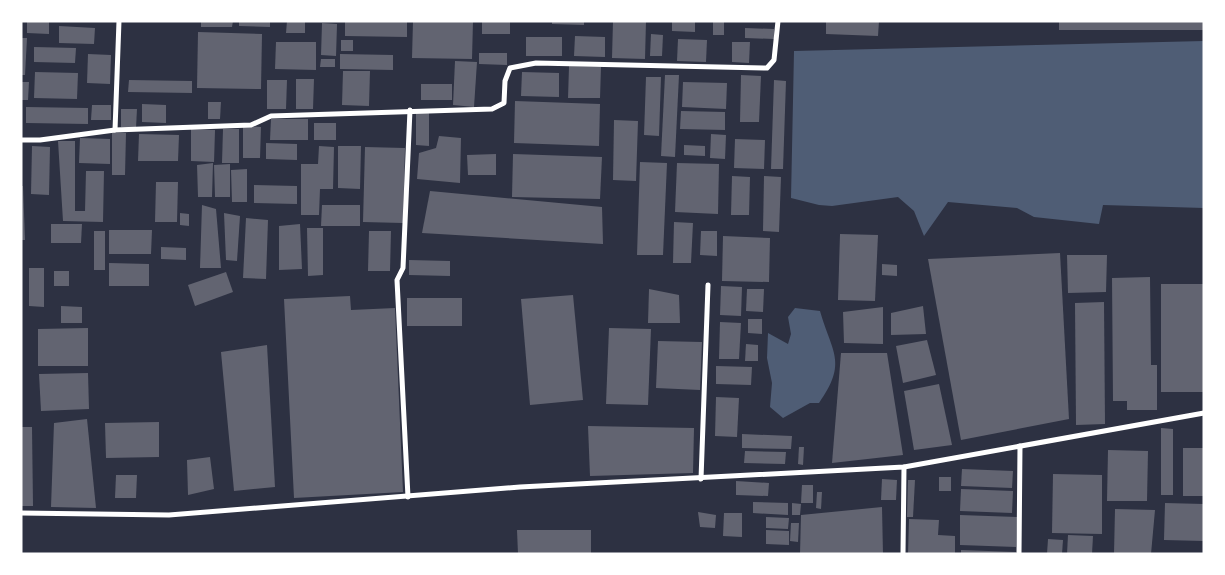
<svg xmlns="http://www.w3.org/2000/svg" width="1225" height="575" viewBox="0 0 1225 575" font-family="'Crimson Pro',serif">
<rect width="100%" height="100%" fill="#2d3142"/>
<g fill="#4f5d75">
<polygon points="1204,41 1204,208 1103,205 1099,224 1034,217 1017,208 948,202 924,236 914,211 898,197 832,206 819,205 791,198 794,51"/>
<path d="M795,308L820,311C832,353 848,362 819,403H810L783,418L770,407L772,383L767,358L768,333L788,344L791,334L788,317Z"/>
</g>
<g fill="#626471">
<polygon points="27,21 49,21 49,34 27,33"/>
<polygon points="201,21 233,21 232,27 201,27"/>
<polygon points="239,21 270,21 270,27 239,26"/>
<polygon points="287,21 305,21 305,33 286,33"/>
<polygon points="345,21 407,21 407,37 345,36"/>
<polygon points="413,21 473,21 472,59 412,58"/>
<rect x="482" y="21" width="28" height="13"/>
<polygon points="552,21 584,21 584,25 552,24"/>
<polygon points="613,21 646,21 645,59 612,58"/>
<polygon points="672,21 695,21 695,32 672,31"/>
<rect x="713" y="21" width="11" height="14"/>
<polygon points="826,21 879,21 878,36 826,34"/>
<rect x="1059" y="21" width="145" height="9"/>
<polygon points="322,23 337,24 336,56 321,55"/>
<polygon points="59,26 95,28 94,44 59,43"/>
<polygon points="745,28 774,29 774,39 745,38"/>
<polygon points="198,32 262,34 261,89 197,88"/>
<polygon points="651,34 663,35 662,56 650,56"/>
<polygon points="575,36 605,37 605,57 574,56"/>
<rect x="526" y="37" width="36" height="19"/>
<polygon points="21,38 27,38 25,75 21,75"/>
<polygon points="678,39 707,40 706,62 677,61"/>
<rect x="341" y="40" width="12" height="11"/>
<polygon points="276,42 316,42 316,70 275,69"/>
<polygon points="732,42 750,42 749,63 732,62"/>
<polygon points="34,47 76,48 75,63 34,62"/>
<polygon points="479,53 507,53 507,65 479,64"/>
<polygon points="88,54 111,55 110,84 87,83"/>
<polygon points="340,54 393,55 393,70 340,69"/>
<polygon points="321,59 335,59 335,67 320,67"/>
<polygon points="455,61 477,62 474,107 453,105"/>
<polygon points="569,66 601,67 600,98 568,98"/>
<polygon points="343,71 370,71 369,106 342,105"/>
<polygon points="35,72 78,73 77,99 34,98"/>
<polygon points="522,72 559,73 559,97 521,96"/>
<polygon points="665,75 679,75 675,157 661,156"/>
<polygon points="741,75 761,76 759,122 740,122"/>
<polygon points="646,77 661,77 659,136 644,135"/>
<polygon points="296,79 314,79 313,109 296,109"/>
<polygon points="129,80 192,81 192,93 128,92"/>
<polygon points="267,80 287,80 286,109 267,109"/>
<polygon points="774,80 786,81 783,169 771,169"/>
<polygon points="21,82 29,82 28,100 21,100"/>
<polygon points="683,82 727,83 726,109 682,107"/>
<rect x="421" y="84" width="31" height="16"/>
<polygon points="515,101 600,104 599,146 514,143"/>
<polygon points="208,102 221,102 220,119 208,119"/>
<polygon points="142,104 166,105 166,123 142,122"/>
<polygon points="92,105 111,105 111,120 91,120"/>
<polygon points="26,107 88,108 88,124 26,123"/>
<polygon points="121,109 137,109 136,128 121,127"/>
<polygon points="681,111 725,112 725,130 680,129"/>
<polygon points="416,113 429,113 429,146 416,145"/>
<polygon points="271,119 308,119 308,140 270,140"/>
<polygon points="614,120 638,121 636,181 613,180"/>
<rect x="314" y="123" width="22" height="17"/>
<polygon points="243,126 261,127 260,158 243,158"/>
<polygon points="191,129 215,130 214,162 191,161"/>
<polygon points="223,129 239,129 239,163 222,163"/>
<polygon points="112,133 126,133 125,175 112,175"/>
<polygon points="139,134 179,135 178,161 138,161"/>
<polygon points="711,134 726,135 725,159 710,158"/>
<polygon points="439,136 461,138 460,183 417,179 419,153 436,148"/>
<polygon points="80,138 110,139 110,164 79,163"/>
<polygon points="735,139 765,140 764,169 734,168"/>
<polygon points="58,141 75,141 75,211 85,211 86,171 104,171 103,222 63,221"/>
<polygon points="266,143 297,144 297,160 266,159"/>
<polygon points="684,145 705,146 705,156 684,155"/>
<polygon points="32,146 50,147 49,195 31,194"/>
<polygon points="319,146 334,147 333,189 320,189 319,215 301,215 301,164 318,164"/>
<polygon points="338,146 361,146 360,189 338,188"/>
<polygon points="365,147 405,148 403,223 363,222"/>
<polygon points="496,154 496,175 468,175 467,155"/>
<polygon points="513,154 602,157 600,199 512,197"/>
<polygon points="640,162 667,163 663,255 637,255"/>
<polygon points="213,163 212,197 198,197 197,165"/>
<polygon points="677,163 719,164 718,214 675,212"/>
<polygon points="230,164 230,197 215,197 214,165"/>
<polygon points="247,169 247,202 232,202 231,170"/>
<polygon points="732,176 750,177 749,215 731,215"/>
<polygon points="764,176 781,177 779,232 763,231"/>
<polygon points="156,182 178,182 177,222 155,222"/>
<polygon points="254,185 297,186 297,204 254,203"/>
<polygon points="21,186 23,186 25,240 21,240"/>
<polygon points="430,191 602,207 603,244 422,233"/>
<polygon points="202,205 216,209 221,268 200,268"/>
<polygon points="322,205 360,205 360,226 321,226"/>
<polygon points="180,213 189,214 189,226 180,225"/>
<polygon points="224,213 240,216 237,261 226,260"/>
<polygon points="246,218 268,220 266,279 243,278"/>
<polygon points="674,222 693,223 691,263 673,263"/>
<polygon points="51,224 82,224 81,243 51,243"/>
<polygon points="300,224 302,269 279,270 279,226"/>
<polygon points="307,228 323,228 323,275 308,276"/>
<polygon points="109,230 152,230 151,254 109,254"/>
<rect x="94" y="231" width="11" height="39"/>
<polygon points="369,231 391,231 390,271 368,271"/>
<polygon points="701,231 717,231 717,256 700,255"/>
<polygon points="840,234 878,235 875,301 838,300"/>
<polygon points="723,236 770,238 769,282 722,281"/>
<polygon points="161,247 186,248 186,260 161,259"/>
<polygon points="1060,253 1069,419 961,440 928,259"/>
<polygon points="1067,255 1107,255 1106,292 1068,293"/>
<polygon points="409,260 450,261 450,276 409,275"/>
<polygon points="109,263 149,264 149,286 109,286"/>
<polygon points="882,264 897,265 897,276 882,275"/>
<polygon points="29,268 44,268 44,307 29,306"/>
<rect x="54" y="271" width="15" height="15"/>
<polygon points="226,272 233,292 195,306 188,285"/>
<polygon points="1150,277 1151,365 1157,365 1157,410 1127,410 1127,401 1113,401 1112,278"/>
<rect x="1161" y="284" width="43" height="108"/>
<polygon points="721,286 742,287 741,316 720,315"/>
<polygon points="649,289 679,295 680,323 648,323"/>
<polygon points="747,289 764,289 763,312 746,311"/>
<polygon points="573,295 583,400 530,405 521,299"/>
<polygon points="350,296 351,310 395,308 403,492 294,498 284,299"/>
<rect x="407" y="298" width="55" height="28"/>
<polygon points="1104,302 1105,424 1076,425 1075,303"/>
<polygon points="61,306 82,307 82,323 61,323"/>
<polygon points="923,306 926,334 891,335 891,313"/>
<polygon points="883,307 883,344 844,343 843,312"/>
<polygon points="748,319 762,319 762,334 748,333"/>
<polygon points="720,322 741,323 739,359 719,359"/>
<polygon points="88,328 88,366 38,366 38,329"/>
<polygon points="609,328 651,329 648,405 606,404"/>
<polygon points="927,340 936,375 903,383 896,346"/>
<polygon points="658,341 702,342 700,390 656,388"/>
<polygon points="746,344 758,345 758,361 745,361"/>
<polygon points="267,345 275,487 234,491 221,352"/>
<polygon points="841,353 887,353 903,455 832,463"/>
<polygon points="716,366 752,367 751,385 716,384"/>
<polygon points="88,373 89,409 41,411 39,374"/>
<polygon points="939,384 952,445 914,450 904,391"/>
<polygon points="716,397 739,398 737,437 715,436"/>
<polygon points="87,419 96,508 51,507 54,423"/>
<polygon points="159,422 159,457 106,458 105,423"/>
<polygon points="588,426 694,428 693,473 590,476"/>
<polygon points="21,427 32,427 33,506 21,506"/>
<polygon points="1161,428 1173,429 1173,495 1161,495"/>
<polygon points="742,434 792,436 791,449 742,448"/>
<polygon points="799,447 804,447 803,465 798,464"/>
<rect x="1183" y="448" width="21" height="48"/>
<polygon points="1108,450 1148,451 1147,501 1107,501"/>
<polygon points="745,451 786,452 785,464 744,463"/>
<polygon points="210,457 214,489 188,495 187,460"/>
<polygon points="962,469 1013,471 1012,488 961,486"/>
<polygon points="1053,474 1102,475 1102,534 1052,533"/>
<polygon points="116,475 137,475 136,498 115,498"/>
<rect x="939" y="477" width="12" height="14"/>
<polygon points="882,479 897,480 896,500 881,500"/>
<polygon points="908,480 915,480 913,517 907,517"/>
<polygon points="736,481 769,483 768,496 736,495"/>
<polygon points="802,485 813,485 813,503 801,503"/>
<polygon points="961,489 1013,491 1012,513 960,511"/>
<polygon points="817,492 822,492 821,509 816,508"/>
<polygon points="753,502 788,503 788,515 753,513"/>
<polygon points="792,503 801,504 800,515 792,515"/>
<polygon points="1165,503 1204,504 1204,541 1164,540"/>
<polygon points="882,507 883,554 800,554 801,515"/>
<polygon points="1115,509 1155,510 1151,554 1114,554"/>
<polygon points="698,512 716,515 715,528 700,527"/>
<polygon points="724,513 742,513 742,537 723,536"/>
<polygon points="960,515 1017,517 1016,547 960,545"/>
<polygon points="766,517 789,518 788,529 766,528"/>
<polygon points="909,519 939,520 938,535 955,536 955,554 908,554"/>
<polygon points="791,523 799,523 798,542 790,541"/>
<polygon points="517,530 591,530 591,554 518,554"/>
<polygon points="766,530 789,531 789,545 766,544"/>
<polygon points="1068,535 1093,536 1092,554 1067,554"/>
<polygon points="1048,539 1063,540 1062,554 1047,554"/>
<polygon points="961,550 1016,552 1016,554 961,554"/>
</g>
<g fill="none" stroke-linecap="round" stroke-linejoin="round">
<g stroke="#fff" stroke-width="5">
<polyline points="115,130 119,21"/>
<polyline points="21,140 40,140 115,130 251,125 271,116 492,109 504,103 505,81 510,68 536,63 767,68 774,60 778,21"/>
<polyline points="701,479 708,285"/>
<polyline points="408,497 397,280 403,268 410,110"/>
<polyline points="21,513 169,515 520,487 904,467 1204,413"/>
<polyline points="903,554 904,467"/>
<polyline points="1019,554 1020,446"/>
</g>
</g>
<rect width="1225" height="575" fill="none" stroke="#ffffff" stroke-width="45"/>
</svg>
